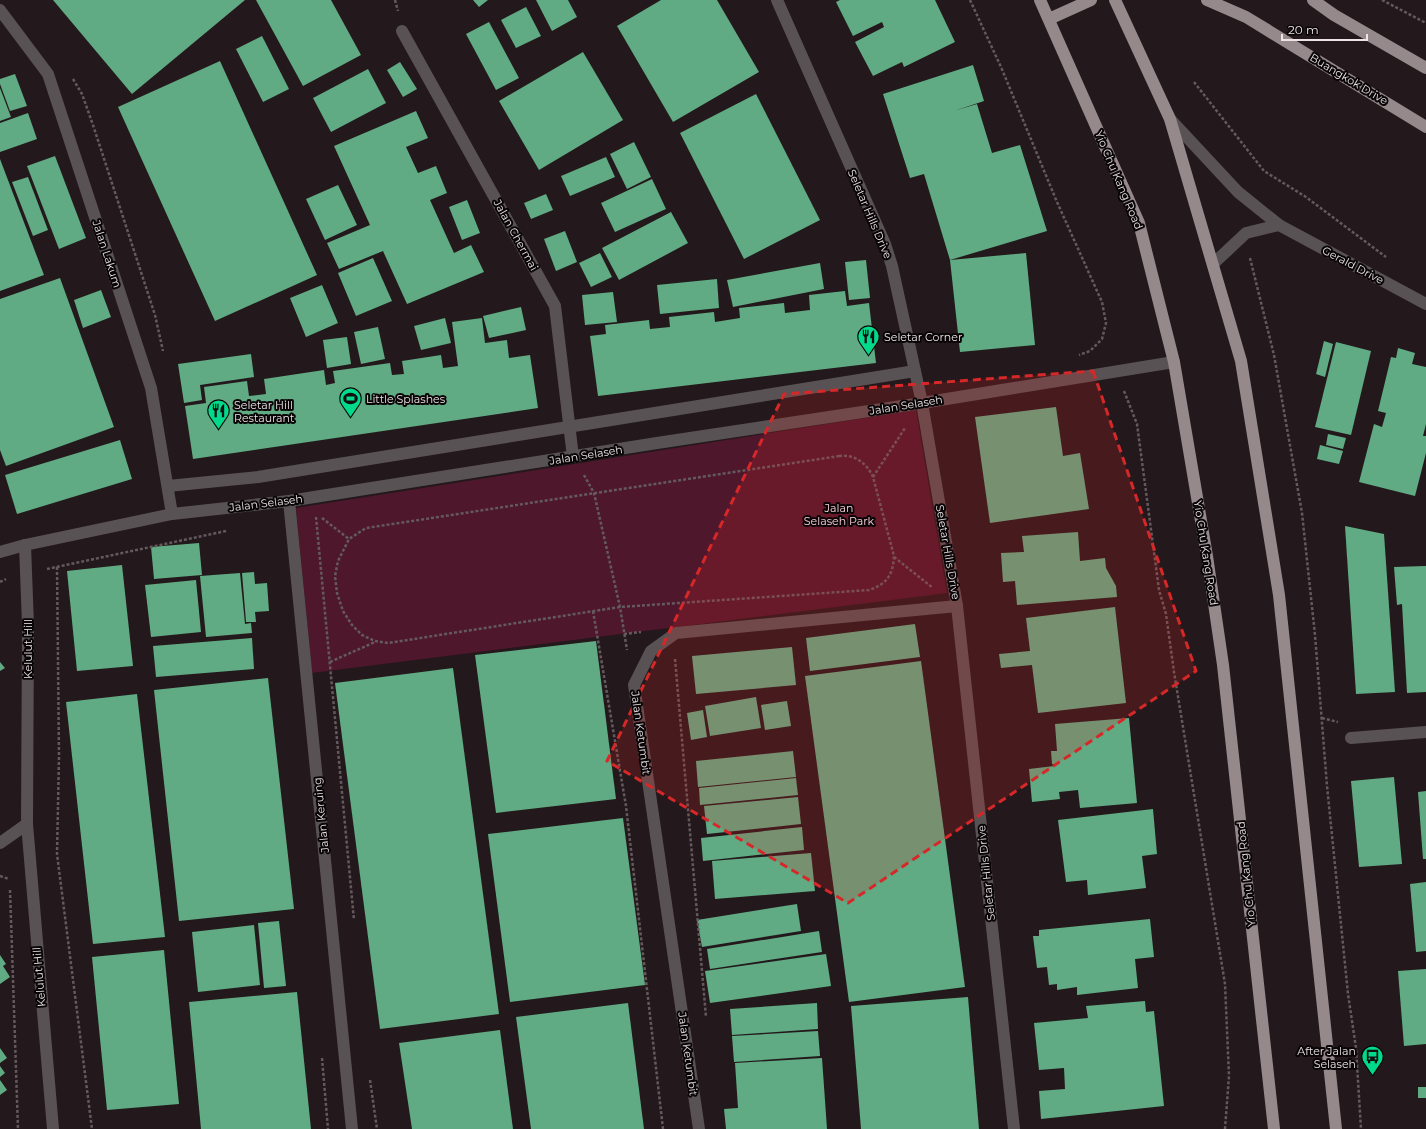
<svg xmlns="http://www.w3.org/2000/svg" width="1426" height="1129" viewBox="0 0 1426 1129" font-family="Montserrat,sans-serif">
<rect width="100%" height="100%" fill="#23181b"/>
<polygon fill="#4e172b" points="916,410 947,593 312,673 296,508"/>
<g fill="#60ab83">
<polygon points="53,0 245,0 132,94"/>
<polygon points="256,0 331,0 361,55 303,86"/>
<polygon points="473,0 488,0 479,7"/>
<polygon points="536,0 568,0 577,17 552,31"/>
<polygon points="661,0 717,0 759,72 673,122 617,26"/>
<polygon points="840,0 935,0 955,42 904,67 902,62 873,76 855,42 884,27 882,22 853,36 836,2"/>
<polygon points="526,7 541,36 516,48 501,20"/>
<polygon points="489,22 519,78 496,90 466,34"/>
<polygon points="262,36 289,89 263,102 236,49"/>
<polygon points="583,52 623,120 539,170 499,101"/>
<polygon points="220,61 317,275 215,321 118,107"/>
<polygon points="400,62 417,89 403,97 387,70"/>
<polygon points="973,65 984,101 954,111 977,104 992,153 1020,145 1047,231 950,260 924,174 910,178 883,94"/>
<polygon points="368,69 386,103 331,132 313,98"/>
<polygon points="15,74 27,106 10,111 0,84 0,79"/>
<polygon points="0,88 11,117 0,121"/>
<polygon points="756,94 820,220 744,259 680,133"/>
<polygon points="416,111 428,138 406,147 418,173 436,166 447,193 430,200 454,253 471,245 484,272 407,304 383,251 339,269 327,243 370,225 334,146"/>
<polygon points="28,113 37,139 0,152 0,123"/>
<polygon points="634,142 651,177 627,189 610,154"/>
<polygon points="55,156 86,238 59,249 27,166"/>
<polygon points="606,157 615,177 570,196 561,176"/>
<polygon points="0,159 44,275 0,291"/>
<polygon points="28,177 48,230 33,236 12,182"/>
<polygon points="652,179 666,209 615,232 601,203"/>
<polygon points="338,185 357,225 325,240 306,199"/>
<polygon points="546,194 553,210 531,219 524,203"/>
<polygon points="467,200 480,233 462,240 449,207"/>
<polygon points="671,212 688,243 619,280 602,248"/>
<polygon points="565,231 577,262 556,271 544,239"/>
<polygon points="600,253 612,277 591,287 579,263"/>
<polygon points="1026,253 1035,345 960,352 950,260"/>
<polygon points="373,258 392,301 356,316 338,273"/>
<polygon points="866,260 870,298 849,300 845,262"/>
<polygon points="820,263 824,289 733,307 727,280"/>
<polygon points="60,278 114,427 6,466 0,450 0,299"/>
<polygon points="717,279 719,308 660,314 657,285"/>
<polygon points="322,285 338,323 306,337 290,298"/>
<polygon points="101,290 111,317 83,328 74,300"/>
<polygon points="845,291 847,306 869,303 876,363 598,396 590,336 606,334 605,325 649,320 650,329 670,327 669,317 714,312 715,322 740,318 739,308 784,303 785,313 810,310 809,295"/>
<polygon points="613,292 617,322 585,325 582,295"/>
<polygon points="521,307 526,330 489,338 483,316"/>
<polygon points="445,318 451,343 421,350 414,326"/>
<polygon points="482,318 485,343 507,340 509,358 530,355 538,408 193,459 185,406 206,403 204,387 247,381 249,396 266,394 264,379 324,370 326,385 335,383 333,371 390,363 392,375 404,374 402,361 441,355 443,368 458,366 452,322"/>
<polygon points="378,327 385,359 361,364 354,332"/>
<polygon points="347,337 351,364 327,368 323,340"/>
<polygon points="1324,341 1333,344 1325,377 1316,374"/>
<polygon points="1336,342 1371,351 1351,435 1315,427"/>
<polygon points="1398,348 1415,353 1412,364 1426,367 1426,424 1423,436 1426,436 1426,453 1415,496 1359,482 1374,424 1382,427 1386,413 1378,411 1391,357 1396,358"/>
<polygon points="251,354 254,377 200,385 202,400 184,403 178,364"/>
<polygon points="1056,407 1063,456 1080,453 1089,509 990,523 975,417"/>
<polygon points="1328,434 1346,438 1343,449 1326,445"/>
<polygon points="120,440 132,479 17,514 5,475"/>
<polygon points="1320,445 1343,451 1339,464 1317,459"/>
<polygon points="1345,526 1384,534 1395,692 1356,694"/>
<polygon points="1078,532 1080,561 1105,558 1106,568 1116,586 1117,597 1017,605 1015,581 1003,582 1001,553 1024,552 1022,536"/>
<polygon points="199,543 202,575 154,579 151,547"/>
<polygon points="122,565 133,666 77,671 67,571"/>
<polygon points="1425,566 1426,566 1426,692 1407,693 1402,604 1397,605 1394,567"/>
<polygon points="254,572 255,584 267,583 269,611 255,612 256,622 246,622 242,573"/>
<polygon points="240,573 245,624 251,623 252,633 206,637 200,576"/>
<polygon points="196,580 201,632 151,637 145,585"/>
<polygon points="1115,607 1126,703 1038,713 1032,665 1001,668 999,654 1030,651 1026,618"/>
<polygon points="915,624 920,657 810,671 806,638"/>
<polygon points="252,638 254,669 156,677 153,646"/>
<polygon points="596,641 616,799 496,813 475,655"/>
<polygon points="792,647 796,685 696,694 692,656"/>
<polygon points="921,661 965,987 849,1002 805,676"/>
<polygon points="0,662 5,668 0,671"/>
<polygon points="453,668 499,1014 380,1029 335,683"/>
<polygon points="268,678 294,909 179,921 154,690"/>
<polygon points="137,694 165,937 93,944 66,702"/>
<polygon points="756,697 761,728 710,736 705,706"/>
<polygon points="787,701 791,726 765,730 761,705"/>
<polygon points="703,710 707,737 691,740 687,713"/>
<polygon points="1129,718 1137,803 1080,808 1078,790 1059,792 1060,799 1032,802 1029,769 1054,766 1054,764 1052,764 1051,751 1057,751 1055,724"/>
<polygon points="793,751 796,777 698,787 696,761"/>
<polygon points="1394,777 1402,864 1359,867 1351,781"/>
<polygon points="796,778 798,795 700,805 699,788"/>
<polygon points="1426,791 1426,859 1423,859 1418,792"/>
<polygon points="798,797 801,824 707,834 704,806"/>
<polygon points="1153,809 1157,854 1142,856 1146,888 1088,895 1087,880 1066,882 1058,820"/>
<polygon points="623,818 645,985 510,1002 488,834"/>
<polygon points="802,827 804,850 703,861 701,838"/>
<polygon points="811,853 815,891 715,899 712,861"/>
<polygon points="1426,882 1426,951 1416,952 1410,884"/>
<polygon points="797,904 801,931 702,947 697,920"/>
<polygon points="1150,919 1154,957 1135,959 1138,988 1077,995 1077,987 1057,990 1057,984 1049,985 1047,967 1037,968 1033,936 1039,936 1039,930"/>
<polygon points="279,921 286,986 264,988 258,923"/>
<polygon points="254,925 260,985 198,992 192,932"/>
<polygon points="819,931 822,952 710,969 707,949"/>
<polygon points="164,950 179,1104 107,1110 92,957"/>
<polygon points="826,954 831,986 710,1003 705,971"/>
<polygon points="0,955 6,964 3,966 10,977 0,984"/>
<polygon points="1426,969 1426,1044 1404,1046 1398,971"/>
<polygon points="297,992 311,1129 201,1129 189,1002"/>
<polygon points="968,997 979,1129 861,1129 851,1006"/>
<polygon points="1145,1001 1146,1012 1154,1011 1164,1106 1041,1119 1039,1091 1065,1089 1064,1068 1039,1070 1034,1023 1088,1018 1086,1006"/>
<polygon points="628,1003 644,1129 531,1129 516,1017"/>
<polygon points="817,1003 818,1029 732,1035 730,1009"/>
<polygon points="500,1030 513,1129 412,1129 399,1043"/>
<polygon points="818,1031 820,1056 734,1062 732,1036"/>
<polygon points="0,1048 7,1058 0,1063"/>
<polygon points="822,1058 827,1129 726,1129 724,1109 738,1108 735,1063"/>
<polygon points="0,1066 5,1073 0,1077"/>
<polygon points="0,1080 7,1090 0,1095"/>
<rect x="1418" y="1087" width="8" height="11"/>
</g>
<g fill="none" stroke-linecap="round" stroke-linejoin="round">
<g stroke="#645a5d" stroke-width="2.5" stroke-dasharray="3 2" stroke-linecap="butt">
<polyline points="395,0 398,11"/>
<polyline points="970,0 1001,67 1057,202 1102,302 1106,323 1102,339 1090,351 1079,355"/>
<polyline points="1382,0 1426,23"/>
<polyline points="73,79 82,94 93,125 155,315 163,351"/>
<polyline points="1194,82 1264,171 1306,197 1386,257"/>
<polyline points="1250,258 1274,355 1302,513 1315,635 1327,786 1348,994 1356,1048 1361,1129"/>
<polyline points="1124,391 1137,424 1159,590 1166,614 1174,672 1225,984 1229,1076 1225,1129"/>
<path d="M839,456C854,454 867,463 873,477L894,556C893,575 887,584 869,590L620,607L388,643L375,641L362,635L352,625L343,611L337,593L335,576L338,561L349,539L366,528Z"/>
<polyline points="584,475 594,493 620,607 627,650"/>
<polyline points="873,477 905,428"/>
<polyline points="316,517 354,920"/>
<polyline points="322,518 349,539"/>
<polyline points="894,557 933,588"/>
<polyline points="57,567 59,756 57,854 92,1129"/>
<polyline points="47,569 226,531"/>
<polyline points="0,582 6,579"/>
<polyline points="593,611 626,806 663,1129"/>
<polyline points="624,634 641,632"/>
<polyline points="675,659 706,1017"/>
<polyline points="330,662 375,642"/>
<polyline points="1322,718 1338,722"/>
<polyline points="0,876 9,879"/>
<polyline points="10,890 18,1129"/>
<polyline points="322,1058 328,1129"/>
<polyline points="370,1080 377,1129"/>
</g>
<g stroke="#585254" stroke-width="12">
<polyline points="777,0 885,244 892,266 922,403 957,606 1014,1129"/>
<polyline points="0,10 48,74 151,388 172,514"/>
<polyline points="402,31 555,306 573,457"/>
<polyline points="1170,119 1238,192 1279,225 1426,304"/>
<polyline points="1213,264 1246,233 1279,225"/>
<polyline points="168,486 258,477 915,371"/>
<polyline points="289,501 352,1129"/>
<polyline points="25,545 28,625 27,824 53,1129"/>
<polyline points="0,552 25,545 172,514 289,501 657,443 922,403 1174,362"/>
<polyline points="1351,738 1426,732"/>
<polyline points="0,843 27,824"/>
<polyline points="699,1129 634,685 651,651 676,633 957,606"/>
</g>
<g stroke="#95898c" stroke-width="12">
<polyline points="1040,0 1139,223 1174,362 1207,556 1223,665 1274,1129"/>
<polyline points="1115,0 1170,119 1241,361 1279,595 1336,1129"/>
<polyline points="1207,0 1246,17 1426,127"/>
<polyline points="1313,0 1334,15 1426,68"/>
<polyline points="1049,19 1091,0"/>
</g>
</g>
<path fill="#d62828" fill-opacity="0.2" stroke="#d62828" stroke-width="3" stroke-dasharray="8 5" stroke-linejoin="round" d="M1093,371L1196,671L848,903L607,761L784,394Z"/>
<defs>
<symbol id="restaurant-pin" viewBox="-11 -11 22 30"><path d="M0 17L-7.5 6A9.5 9.5 0 1 1 7.5 6Z" fill="#01d98b" stroke="#090506"/><path d="M-5-6h1v4h1v-4h1v4h1v-4h1v5L-1.5 .5V6h-2V.5L-5-1ZM5-6V6H3V1.5H1.5Q1.5-4 5-6Z" fill="#111"/></symbol>
<symbol id="stadium-pin" viewBox="-11 -11 22 30"><path d="M0 17L-7.5 6A9.5 9.5 0 1 1 7.5 6Z" fill="#01d98b" stroke="#090506"/><path d="M0-5a6.5 5 0 1 0 0 10a6.5 5 0 1 0 0-10ZM-3.5-1.8h7v3.6h-7Z" fill="#111"/></symbol>
<symbol id="bus-pin" viewBox="-11 -11 22 30"><path d="M0 17L-7.5 6A9.5 9.5 0 1 1 7.5 6Z" fill="#01d98b" stroke="#090506"/><path d="M-5-6H5V4H4V6H2V4H-2V6H-4V4H-5ZM-3.5-4V0h7V-4ZM-3.5 1.2v1.5H-2V1.2ZM2 1.2v1.5H3.5V1.2Z" fill="#111"/></symbol>
</defs>
<g fill-rule="evenodd">
<use href="#restaurant-pin" x="856" y="324" width="25" height="34"/>
<use href="#stadium-pin" x="338" y="386" width="25" height="34"/>
<use href="#restaurant-pin" x="206" y="398" width="25" height="34"/>
<use href="#bus-pin" x="1360" y="1044" width="25" height="34"/>
</g>
<g text-anchor="middle" stroke-width="4" stroke-linejoin="round" paint-order="stroke">
<g font-size="11" fill="#ece4e6" stroke="#090506">
<text transform="translate(1349 79) rotate(31)" y="4">Buangkok Drive</text>
<text transform="translate(1119 180) rotate(67)" y="4">Yio Chu Kang Road</text>
<text transform="translate(870 214) rotate(67)" y="4">Seletar Hills Drive</text>
<text transform="translate(516 235) rotate(61)" y="4">Jalan Chermai</text>
<text transform="translate(107 254) rotate(72)" y="4">Jalan Lakum</text>
<text transform="translate(1353 265) rotate(28)" y="4">Gerald Drive</text>
<text transform="translate(906 405) rotate(-9)" y="4">Jalan Selaseh</text>
<text transform="translate(586 455) rotate(-9)" y="4">Jalan Selaseh</text>
<text transform="translate(266 503) rotate(-7)" y="4">Jalan Selaseh</text>
<text transform="translate(948 552) rotate(80)" y="4">Seletar Hills Drive</text>
<text transform="translate(1206 553) rotate(81)" y="4">Yio Chu Kang Road</text>
<text transform="translate(28 649) rotate(-90)" y="4">Kelulut Hill</text>
<text transform="translate(641 733) rotate(82)" y="4">Jalan Ketumbit</text>
<text transform="translate(321 815) rotate(-96)" y="4">Jalan Keruing</text>
<text transform="translate(986 873) rotate(-96)" y="4">Seletar Hills Drive</text>
<text transform="translate(1246 874) rotate(-96)" y="4">Yio Chu Kang Road</text>
<text transform="translate(39 977) rotate(-95)" y="4">Kelulut Hill</text>
<text transform="translate(688 1054) rotate(82)" y="4">Jalan Ketumbit</text>
</g>
<g font-size="11" fill="#ece4e6" stroke="#090506" text-anchor="start">
<text x="884" y="341">Seletar Corner</text>
<text x="366" y="403">Little Splashes</text>
<text x="234" y="409">Seletar Hill<tspan x="234" dy="13">Restaurant</tspan></text>
<text x="1356" y="1055" text-anchor="end">After Jalan<tspan x="1356" dy="13">Selaseh</tspan></text>
</g>
<g font-size="11" fill="#fdd2dd" stroke="#090506">
<text x="839" y="512">Jalan<tspan x="839" dy="13">Selaseh Park</tspan></text>
</g>
</g>
<path d="M1282 34v6h85v-6" fill="none" stroke="#ece4e6" stroke-width="2"/>
<text x="1288" y="34" font-size="12" fill="#ece4e6" stroke="#090506" stroke-width="3" paint-order="stroke">20 m</text>
</svg>
